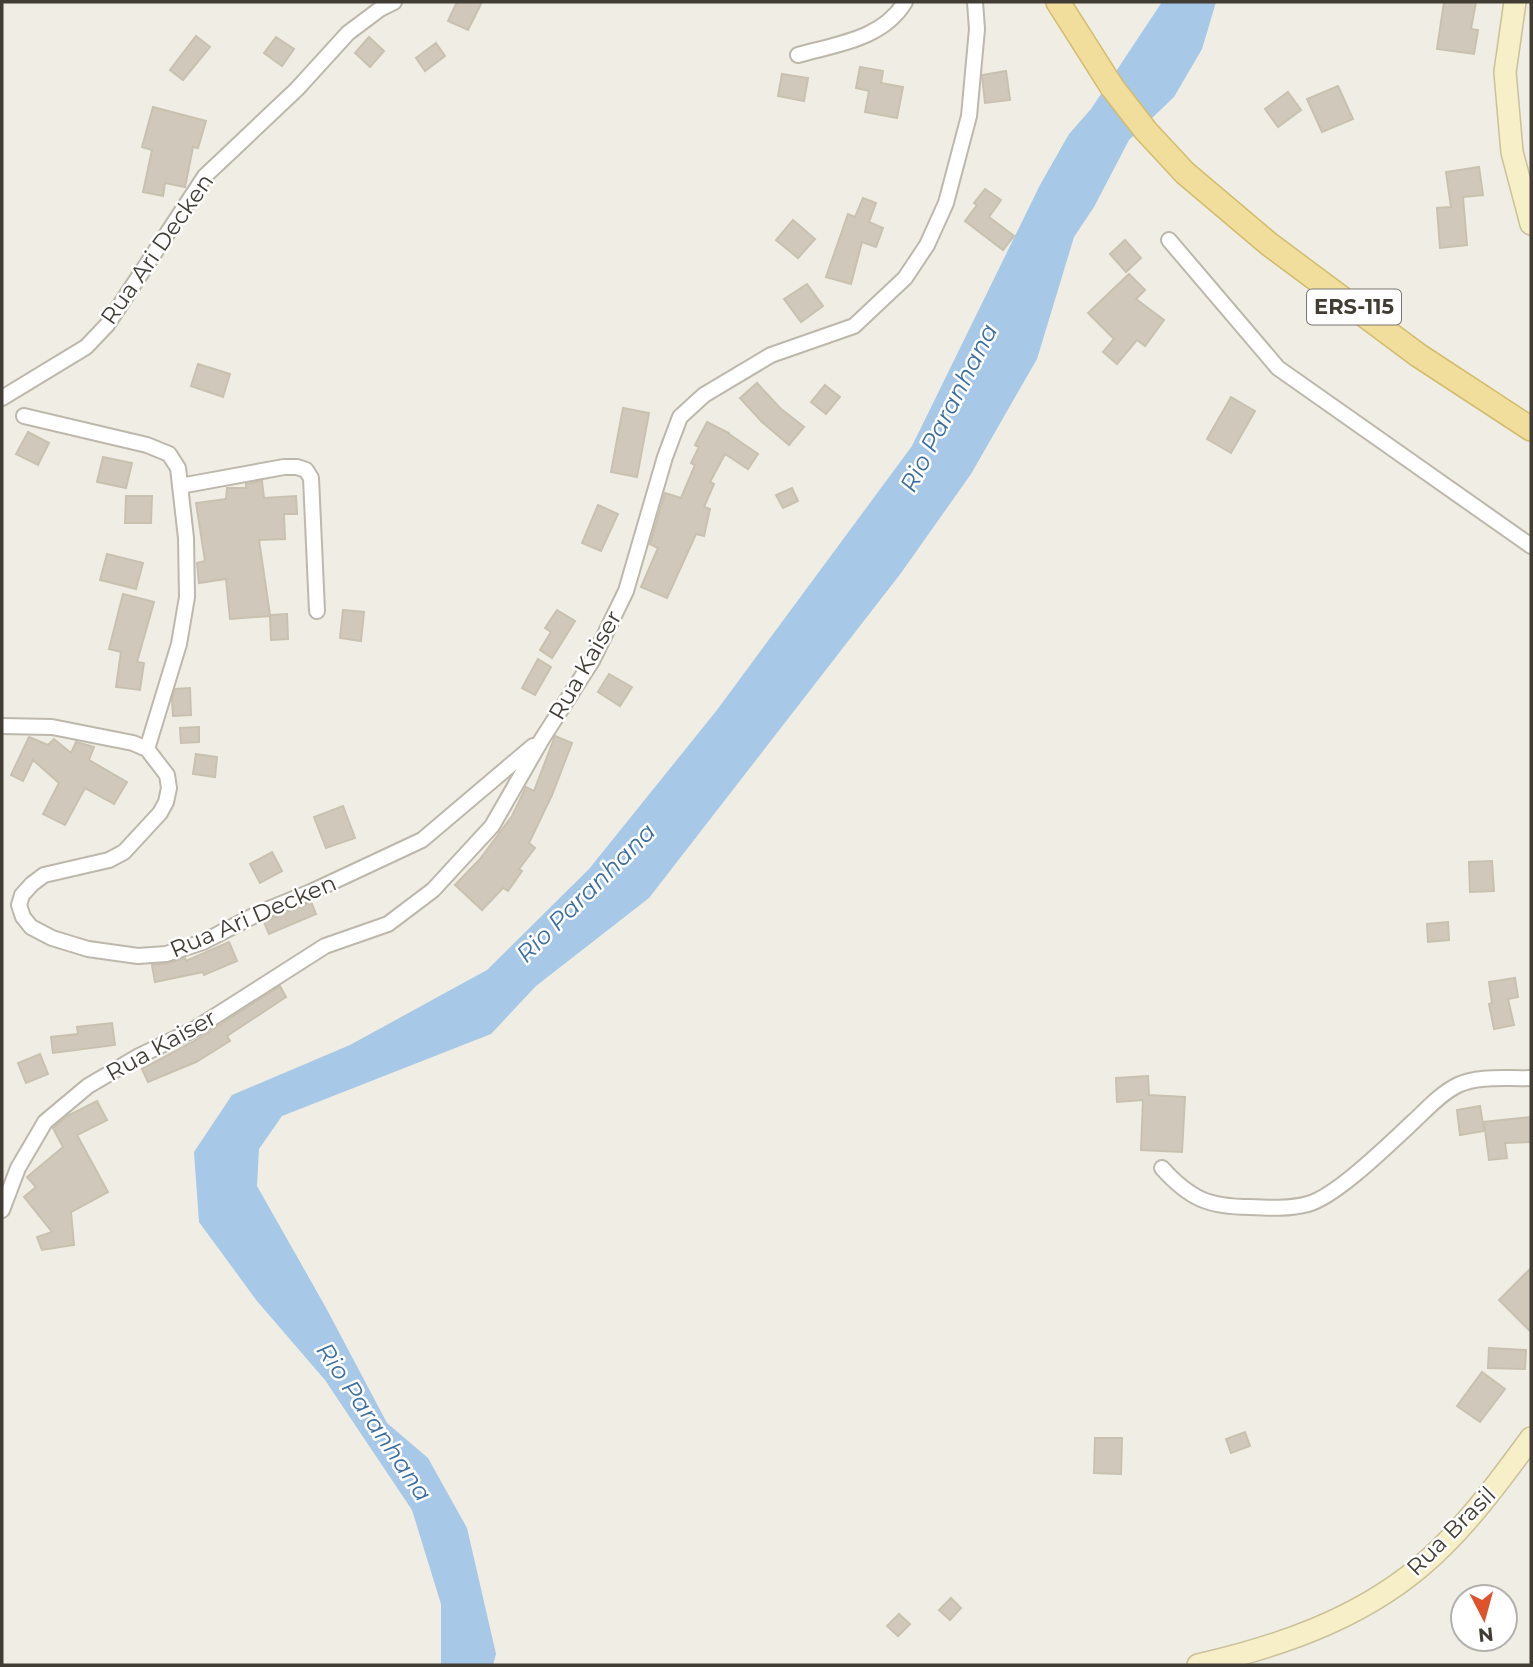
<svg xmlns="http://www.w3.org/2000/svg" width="1533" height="1667" viewBox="0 0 1533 1667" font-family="Montserrat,sans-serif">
<rect width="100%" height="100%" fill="#efede4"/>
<polygon fill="#a7c8e6" points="1162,2 1216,2 1202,49 1174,97 1129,140 1094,207 1074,237 1037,359 971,474 901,573 649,898 536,986 491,1034 282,1116 259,1149 257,1186 325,1306 387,1423 428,1458 467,1528 496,1654 493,1665 441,1665 441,1604 412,1510 325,1380 257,1301 199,1222 194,1152 232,1095 350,1045 487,970 589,869 717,710 912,446 1040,185 1069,134 1091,109"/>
<g fill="#d0c9bb" stroke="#c9c1af" stroke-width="2">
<polygon points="457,2 482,2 468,30 448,21"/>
<polygon points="1444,2 1476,2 1471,29 1478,30 1474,54 1437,49"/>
<polygon points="196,36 210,47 183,80 170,70"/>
<polygon points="276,37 294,49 282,66 264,53"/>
<polygon points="369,37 384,51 370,67 355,53"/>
<polygon points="436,43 445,56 425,71 416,58"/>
<polygon points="860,67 883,71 881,83 903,87 897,118 865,112 869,91 856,88"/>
<polygon points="1006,71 1010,100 985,103 982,75"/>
<polygon points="782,74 808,78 804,101 778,96"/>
<polygon points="1338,86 1353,119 1322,132 1307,99"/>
<polygon points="1288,92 1301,110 1278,127 1265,109"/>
<polygon points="153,107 206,121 198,148 193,147 185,187 165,183 163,196 143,192 152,150 142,147"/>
<polygon points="1479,167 1483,195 1463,197 1467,245 1440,248 1437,208 1451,207 1446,172"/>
<polygon points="985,189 1001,200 989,217 1014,236 1003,250 965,221 977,205 974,203"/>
<polygon points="863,198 876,203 869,222 883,228 876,247 862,242 851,284 826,277 848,214 855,217"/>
<polygon points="793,220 815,239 798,258 776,240"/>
<polygon points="1125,240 1141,258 1126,272 1110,254"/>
<polygon points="1129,274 1145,290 1136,299 1164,320 1145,346 1137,340 1117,364 1103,352 1114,339 1088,313"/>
<polygon points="807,284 823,306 801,322 784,299"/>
<polygon points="198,364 230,374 223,397 191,386"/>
<polygon points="757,383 780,408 804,427 789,445 762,422 740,398"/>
<polygon points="825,385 840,397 826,414 811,402"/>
<polygon points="1231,397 1255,411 1231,453 1207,439"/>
<polygon points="623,408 649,413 637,477 611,472"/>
<polygon points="707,422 729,433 729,434 758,454 748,469 725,454 710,482 714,484 704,507 710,509 704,536 696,534 667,598 641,587 658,548 650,544 665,493 681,498 695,465 691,463 699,447 695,445"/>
<polygon points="28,432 49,443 38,465 16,454"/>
<polygon points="103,457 132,463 126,488 97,482"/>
<polygon points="262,481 264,498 296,496 297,514 284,514 285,539 259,540 270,615 287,614 288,639 271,640 270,616 230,619 226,579 199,583 197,563 205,561 196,503 226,499 227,488 246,488 246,484"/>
<polygon points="792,488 798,501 783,508 776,495"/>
<polygon points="126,496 152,496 151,523 125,523"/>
<polygon points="598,505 618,514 601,551 582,543"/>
<polygon points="107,554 143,563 136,589 100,580"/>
<polygon points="123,594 154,602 137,662 144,663 140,690 116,687 121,652 109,649"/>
<polygon points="343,610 364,612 361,641 340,638"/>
<polygon points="557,610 575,621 552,658 540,650 551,632 545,628"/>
<polygon points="538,659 551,667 535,695 522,688"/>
<polygon points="609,674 632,687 620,706 598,692"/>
<polygon points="190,688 191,715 173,716 172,699 175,689"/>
<polygon points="199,727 199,742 181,743 180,728"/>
<polygon points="555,736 572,743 552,795 529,843 535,848 519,869 522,871 508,891 503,888 482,910 455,885 480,859 512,816 526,787 534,791"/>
<polygon points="29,737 48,745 54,739 71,753 76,742 94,747 89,760 127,782 114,804 85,788 65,825 43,814 59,783 33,760 23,781 11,775"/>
<polygon points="196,754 217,757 215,777 193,774"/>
<polygon points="343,806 355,838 326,848 314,817"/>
<polygon points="272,852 282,871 260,883 250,864"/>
<polygon points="1492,861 1494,891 1470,892 1469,862"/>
<polygon points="311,902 316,914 269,934 264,922"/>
<polygon points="1448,922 1449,940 1428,942 1427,924"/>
<polygon points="229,942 237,961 204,975 203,972 155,982 152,965 169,963 185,958 186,961"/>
<polygon points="1515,978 1518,997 1508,999 1514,1025 1494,1029 1489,1004 1492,1003 1489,982"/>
<polygon points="280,986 286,997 227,1036 230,1041 196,1062 148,1082 142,1069 198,1039"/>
<polygon points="112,1023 115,1045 53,1053 51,1037 78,1034 77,1027"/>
<polygon points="40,1054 48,1074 26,1083 18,1063"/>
<polygon points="1148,1076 1149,1095 1185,1097 1182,1152 1141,1150 1143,1100 1117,1102 1116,1078"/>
<polygon points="97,1101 107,1120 77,1135 108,1192 71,1212 74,1245 42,1250 37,1237 52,1232 24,1197 36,1187 27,1177 63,1147 53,1128 67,1116"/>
<polygon points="1480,1106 1484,1131 1460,1135 1457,1110"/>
<polygon points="1531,1117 1531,1142 1505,1143 1507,1158 1489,1160 1484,1122"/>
<polygon points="1531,1268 1531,1332 1499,1300"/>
<polygon points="1489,1348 1526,1350 1525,1369 1488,1368"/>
<polygon points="1482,1372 1505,1389 1480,1422 1457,1406"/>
<polygon points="1245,1432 1250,1446 1231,1453 1226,1439"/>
<polygon points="1095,1438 1122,1438 1121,1474 1094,1473"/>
<polygon points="951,1598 961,1608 950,1620 939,1610"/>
<polygon points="899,1614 910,1624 898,1636 887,1626"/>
</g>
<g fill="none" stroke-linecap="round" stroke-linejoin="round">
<defs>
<g id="street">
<path d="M798,55C837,44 883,39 905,2"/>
<polyline points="1169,240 1278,368 1531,546"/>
<polyline points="2,398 86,347 107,325 205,176 297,89 348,33 380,9 394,2"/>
<polyline points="24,416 147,445 169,454 178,468 186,538 187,597 179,644 147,749"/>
<polyline points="180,486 284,467 297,467 306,470 311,478 317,611"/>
<polyline points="2,726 52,727 133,743 147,749 167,775 169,788 166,802 160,813 124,852 109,860 44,875 32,884 22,895 19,905 23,917 31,927 52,938 88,949 138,956 166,954 203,942 259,913 313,891 422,840 533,746"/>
<path d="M1162,1168C1190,1199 1209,1207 1250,1207C1269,1208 1290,1209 1308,1204C1337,1196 1390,1143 1413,1122C1426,1110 1441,1093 1458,1085C1479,1075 1508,1079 1531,1078"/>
<polyline points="2,1210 18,1168 45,1122 88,1086 139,1056 195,1029 325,946 388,924 433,890 492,826 542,739 592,661 626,591 665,457 680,417 704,395 771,355 854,326 905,278 927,245 946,203 969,116 977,29 975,2"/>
</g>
<g id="secondary">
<polyline points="1515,2 1505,72 1512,152 1531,224"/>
<path d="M1198,1665C1277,1647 1357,1620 1420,1567C1463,1531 1498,1483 1531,1438"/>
</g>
<polyline id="primary" points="1058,2 1112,87 1146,131 1185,173 1269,244 1418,355 1531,429"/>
</defs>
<use href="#street" stroke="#bdb8ab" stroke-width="18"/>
<use href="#secondary" stroke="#cac199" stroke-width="24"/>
<use href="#primary" stroke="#d3bc6e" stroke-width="26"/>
<use href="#street" stroke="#fff" stroke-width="14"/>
<use href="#secondary" stroke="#f7efc7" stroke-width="21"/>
<use href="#primary" stroke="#f1de9c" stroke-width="23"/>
</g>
<g text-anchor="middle" stroke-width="5" stroke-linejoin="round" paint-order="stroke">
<rect fill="#fff" stroke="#7a7772" stroke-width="2" x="1307" y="289.5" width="94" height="35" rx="5"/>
<g font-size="21" font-weight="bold" fill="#413d35">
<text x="1354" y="314">ERS-115</text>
</g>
<g font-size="23" fill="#413d35" stroke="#fff">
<text transform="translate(157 249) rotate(-55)" y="8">Rua Ari Decken</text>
<text transform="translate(585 665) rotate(-60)" y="8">Rua Kaiser</text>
<text transform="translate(253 916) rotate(-23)" y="8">Rua Ari Decken</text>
<text transform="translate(161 1045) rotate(-29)" y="8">Rua Kaiser</text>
<text transform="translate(1451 1531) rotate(-45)" y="8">Rua Brasil</text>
</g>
<g font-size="24" font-style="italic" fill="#3c6e9e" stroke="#fff">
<text transform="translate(949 408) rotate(-63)" y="8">Rio Paranhana</text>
<text transform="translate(586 893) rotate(-45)" y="8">Rio Paranhana</text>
<text transform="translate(374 1422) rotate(56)" y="8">Rio Paranhana</text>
</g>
</g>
<rect width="1533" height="1667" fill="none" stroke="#413d35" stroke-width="7"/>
<g transform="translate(1484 1618) rotate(174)"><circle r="33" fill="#ffffff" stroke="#b3b1ae" stroke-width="2"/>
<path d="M0-5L12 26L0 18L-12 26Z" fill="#de532c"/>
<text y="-10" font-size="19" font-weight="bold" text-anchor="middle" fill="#413d35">N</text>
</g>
</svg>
